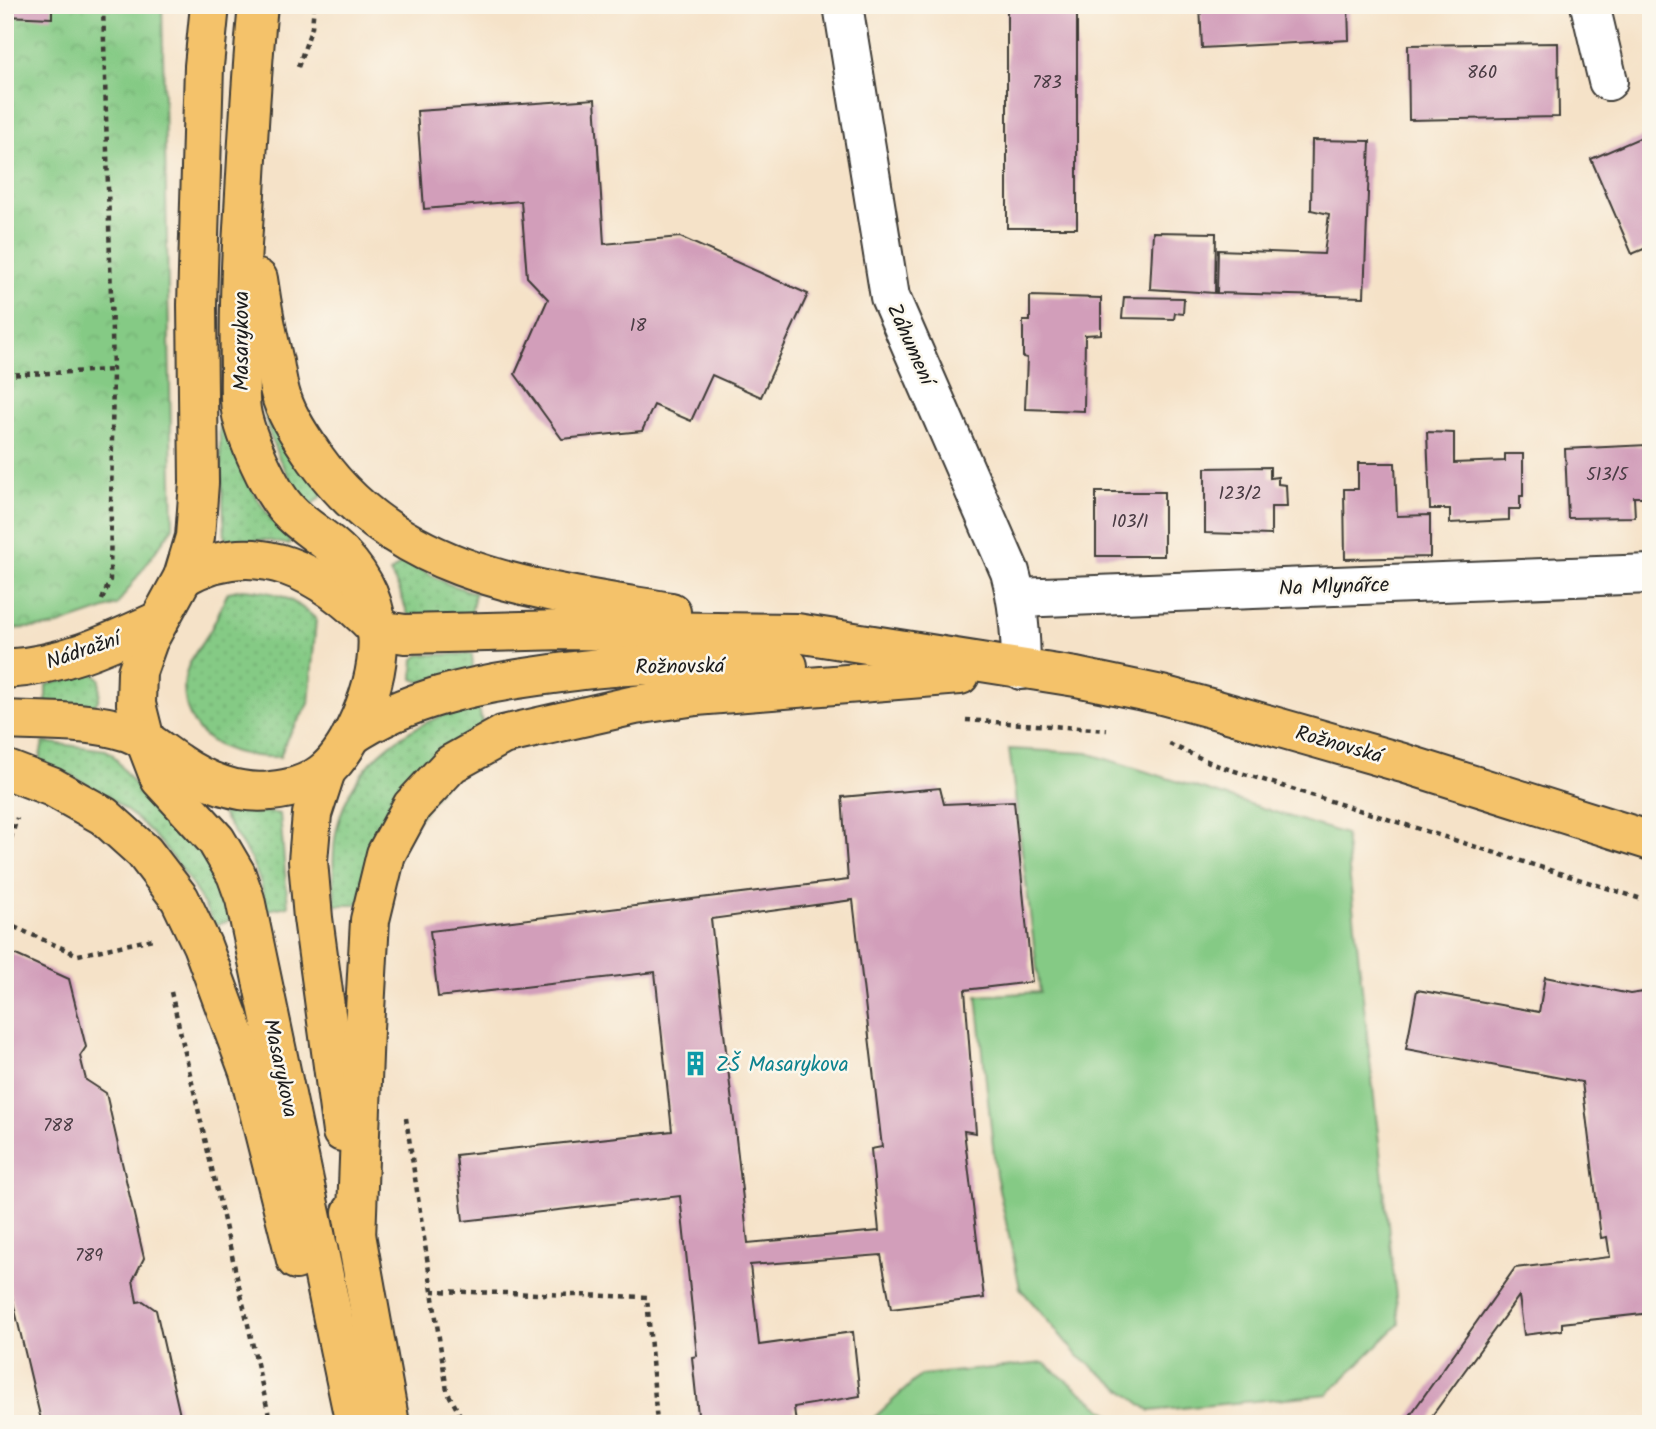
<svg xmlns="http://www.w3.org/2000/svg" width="1656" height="1429" viewBox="0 0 1656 1429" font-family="Kalam,sans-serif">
<defs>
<pattern id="grass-dots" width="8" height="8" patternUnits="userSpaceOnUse" patternTransform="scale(1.75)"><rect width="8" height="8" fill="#85ca85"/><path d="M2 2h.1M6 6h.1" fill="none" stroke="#72ad72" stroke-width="1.8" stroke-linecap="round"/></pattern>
<pattern id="park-crowns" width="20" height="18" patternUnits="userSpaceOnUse" patternTransform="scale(1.75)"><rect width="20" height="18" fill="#85ca85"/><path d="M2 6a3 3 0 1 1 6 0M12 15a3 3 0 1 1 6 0" fill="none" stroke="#72ad72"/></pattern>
</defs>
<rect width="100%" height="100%" fill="#fbf7ec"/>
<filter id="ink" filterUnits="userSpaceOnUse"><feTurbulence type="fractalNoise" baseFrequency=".0143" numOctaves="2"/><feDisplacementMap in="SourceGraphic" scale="14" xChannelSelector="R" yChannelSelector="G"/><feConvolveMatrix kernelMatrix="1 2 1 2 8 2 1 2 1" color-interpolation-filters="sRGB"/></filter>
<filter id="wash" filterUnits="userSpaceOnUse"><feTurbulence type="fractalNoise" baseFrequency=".00686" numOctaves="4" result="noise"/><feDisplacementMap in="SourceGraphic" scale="28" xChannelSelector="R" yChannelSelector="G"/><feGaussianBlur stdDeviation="1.57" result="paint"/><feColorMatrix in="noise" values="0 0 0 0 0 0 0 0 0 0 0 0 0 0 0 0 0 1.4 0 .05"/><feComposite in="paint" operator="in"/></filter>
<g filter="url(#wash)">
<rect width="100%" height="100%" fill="#f5e2c8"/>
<g fill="url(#grass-dots)" stroke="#507350" stroke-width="2">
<path d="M268,406L323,495L310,506C285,476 271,447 263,408Z"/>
<path d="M219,422H227C242,470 254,504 290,541L289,545L267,540H225Z"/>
<polygon points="404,561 448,584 475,593 471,615 408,615 399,589 390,573"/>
<path d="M242,589C275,591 292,597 316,619L309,704L287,738L280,757C242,758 196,748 186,704C184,694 183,683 186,673C190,657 202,644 210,631C217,618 222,605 228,592Z"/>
<polygon points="472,654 473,669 421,682 413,679 414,659 420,655"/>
<path d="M93,673L100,679C99,689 102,701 92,707L46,703V685Z"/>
<path d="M478,705L484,729L356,905H335C334,878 331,850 338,824C356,756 413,720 478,705Z"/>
<path d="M43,742L106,750L113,755L136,787L170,816L211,860L233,919L215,926C173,842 126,797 39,761Z"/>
<polygon points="228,807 280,814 288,906 267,910 261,884 251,859 222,814"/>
</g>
<polygon fill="url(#park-crowns)" stroke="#507350" stroke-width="2" points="5,5 162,5 173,527 117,605 52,627 5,629"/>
<g fill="#85ca85" stroke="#507350" stroke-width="2">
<polygon points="1009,749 1087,753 1345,834 1399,1324 1328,1394 1150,1411 1077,1355 1020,1288 996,1175 977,996 1040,992"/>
<polygon points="1044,1363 1113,1417 1114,1424 867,1424 921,1375"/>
</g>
<g id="blocks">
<g fill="#d29eba" fill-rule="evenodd">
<polygon points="5,5 52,5 52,18 5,16"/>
<rect x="1007" y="5" width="70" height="223"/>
<polygon points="1200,5 1348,5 1349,40 1202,48"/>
<polygon points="1558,43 1559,117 1409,120 1408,45"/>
<polygon points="595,99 604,244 680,237 808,294 761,397 712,375 691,421 654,405 642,431 562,439 515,374 548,299 527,277 521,201 424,209 417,111"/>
<polygon points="1651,133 1651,246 1632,254 1591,159"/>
<polygon points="1312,140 1370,141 1364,297 1217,293 1218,250 1324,254 1329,214 1311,210"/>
<polygon points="1153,232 1216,233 1215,293 1150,289"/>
<polygon points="1030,296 1101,298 1101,334 1085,335 1084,411 1025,409 1027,358 1023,357 1023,321 1030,321"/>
<polygon points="1124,297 1184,298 1183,314 1175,313 1174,319 1122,318"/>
<polygon points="1427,432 1454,433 1454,463 1505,461 1505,454 1523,454 1523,496 1520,496 1520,509 1509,509 1509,520 1450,523 1450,509 1430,509"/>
<polygon points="1647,445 1649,482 1646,482 1647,497 1634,497 1635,517 1568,518 1565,449"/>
<polygon points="1358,463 1395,463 1397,516 1430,515 1430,557 1345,559 1344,489 1358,489"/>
<polygon points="1270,467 1270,478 1278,477 1278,484 1286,485 1287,507 1271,507 1271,535 1205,533 1205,468"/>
<rect x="1096" y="492" width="68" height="64"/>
<path d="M940,788L944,804L1014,801L1032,982L965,990L976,1133L964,1131L984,1298L891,1309L881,1255L750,1265L759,1345L853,1332L860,1396L794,1407L796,1424H699L692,1357L697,1356L680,1196L463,1221L456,1155L672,1131L655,972L438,997L430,931L848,880L842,797ZM853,900L882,1147L871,1149L879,1231L748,1243L711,919Z"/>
<polygon points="5,950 69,979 86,1047 80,1056 86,1080 106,1093 144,1258 133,1280 137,1302 143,1301 156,1310 182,1424 42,1424 5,1268"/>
<polygon points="1545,977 1630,994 1651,991 1651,1313 1562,1323 1562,1330 1524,1335 1519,1296 1426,1424 1404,1424 1515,1268 1610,1257 1607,1237 1601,1238 1582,1082 1406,1049 1417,990 1539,1012"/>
</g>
</g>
</g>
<g filter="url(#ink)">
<use href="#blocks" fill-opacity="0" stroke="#3d3a36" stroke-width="2"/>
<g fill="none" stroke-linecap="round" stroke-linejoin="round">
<defs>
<g id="minor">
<path d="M843,5L890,297L1010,572C1019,605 1021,636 1021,670"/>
<polyline points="1590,5 1608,81"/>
<polyline points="1017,598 1651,574"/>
</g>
<g id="major">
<polyline points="210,5 204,66 197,305 199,483 195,537 183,577 148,641 137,672 136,704 145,740 160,779 216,840 236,874 245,899 355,1424"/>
<path d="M258,279C262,307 267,334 274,362C276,374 278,387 282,399C289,420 303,440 316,459C400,577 538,590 671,612"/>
<path d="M183,577C257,534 324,574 377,629"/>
<polyline points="378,630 405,634 565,630 797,633 1076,677 1162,695 1214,709 1403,763 1651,841"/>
<path d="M5,669C61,666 108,644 158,621"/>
<path d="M5,720C43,722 92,720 128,732C147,739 161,752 178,763C204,781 238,795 271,791C315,787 336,768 355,729C384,669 391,606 342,555C326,538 304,528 288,510C270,491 245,436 241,410C239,397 240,382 240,369C239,327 240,287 242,245C247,165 250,85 258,5"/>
<path d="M351,736C406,699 473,685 538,676C559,673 580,670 601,668C663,662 726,665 788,666"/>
<polyline points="5,769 52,787 104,816 144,852 180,899 202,945 249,1072 296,1260"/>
<polyline points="325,774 312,814 308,861 313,918 342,1132"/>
<polyline points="352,1212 390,1424"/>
<polyline points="356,1238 364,1029 370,920 386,854 412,806 451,764 503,735 635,705 696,696 960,675"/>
</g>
</defs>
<use href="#minor" stroke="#3d3a36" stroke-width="42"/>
<use href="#major" stroke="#3d3a36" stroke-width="42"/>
<g stroke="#3d3a36" stroke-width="4.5" stroke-dasharray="5 5" stroke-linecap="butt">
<polyline points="298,67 312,27 314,5"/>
<polyline points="5,375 113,370"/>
<polyline points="102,600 110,580 113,370 103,5"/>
<polyline points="966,720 1107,730"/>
<polyline points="1169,744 1216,765 1651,902"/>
<polyline points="5,858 17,818"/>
<polyline points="5,923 78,955 153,939"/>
<polyline points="171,992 271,1424"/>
<polyline points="406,1118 447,1391 465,1424"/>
<polyline points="432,1291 647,1297 657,1424"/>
</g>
<use href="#minor" stroke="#fff" stroke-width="38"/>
<use href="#major" stroke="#f4c26a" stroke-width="38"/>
</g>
</g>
<defs>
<symbol id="building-bare" viewBox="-9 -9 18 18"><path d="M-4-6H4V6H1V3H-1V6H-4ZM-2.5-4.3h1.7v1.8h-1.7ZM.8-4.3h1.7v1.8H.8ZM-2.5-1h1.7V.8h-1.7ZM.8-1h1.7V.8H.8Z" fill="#0f9aa8" stroke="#fbf7ec" stroke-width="2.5" paint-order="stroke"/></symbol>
</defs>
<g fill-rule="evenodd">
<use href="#building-bare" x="678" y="1046" width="35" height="35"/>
</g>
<g text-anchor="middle" stroke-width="5" stroke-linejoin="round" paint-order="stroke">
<g font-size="18" fill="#4a3c44">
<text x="1482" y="78">860</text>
<text x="1047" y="88">783</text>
<text x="638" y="331">18</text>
<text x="1607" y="480">513/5</text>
<text x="1240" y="499">123/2</text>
<text x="1130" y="527">103/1</text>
<text x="58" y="1131">788</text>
<text x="89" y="1261">789</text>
</g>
<g font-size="21" fill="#1c1c1c" stroke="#fbf7ec">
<text transform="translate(241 341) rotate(-90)" y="7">Masarykova</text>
<text transform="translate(911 344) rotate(66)" y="7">Záhumení</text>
<text transform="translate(1334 586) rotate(-2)" y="7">Na Mlynářce</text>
<text transform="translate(83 650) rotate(-19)" y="7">Nádražní</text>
<text transform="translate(680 666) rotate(-1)" y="7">Rožnovská</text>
<text transform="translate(1339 744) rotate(16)" y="7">Rožnovská</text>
<text transform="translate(281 1068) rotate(78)" y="7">Masarykova</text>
</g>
<g font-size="21" fill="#0d838f" stroke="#fbf7ec" text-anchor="start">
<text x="716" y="1071">ZŠ Masarykova</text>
</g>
</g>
<rect width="1656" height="1429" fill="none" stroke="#fbf7ec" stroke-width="28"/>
</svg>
